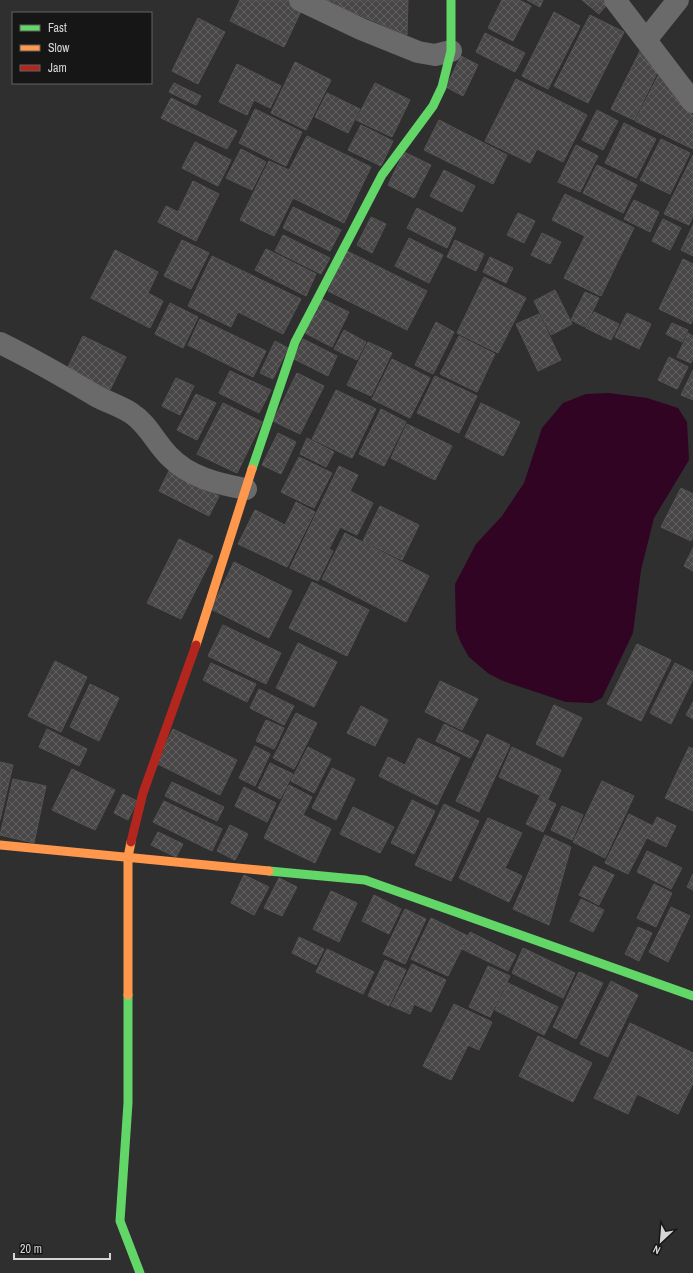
<svg xmlns="http://www.w3.org/2000/svg" width="693" height="1273" viewBox="0 0 693 1273" font-family="'Archivo Narrow',sans-serif">
<defs>
<pattern id="building-cross-hatch" width="8" height="8" patternUnits="userSpaceOnUse"><rect width="8" height="8" fill="#484647"/><path d="M0 0l8 8M0 8l8-8" fill="none" stroke="#626061"/></pattern>
</defs>
<rect width="100%" height="100%" fill="#2f2f2f"/>
<polygon fill="#310424" points="609,393 647,398 678,408 687,422 689,460 654,518 641,570 633,633 602,698 592,703 566,702 503,681 489,674 469,657 461,643 456,630 455,584 476,544 502,516 524,483 542,428 563,403 586,394"/>
<g fill="url(#building-cross-hatch)" stroke="#555455">
<polygon points="240,0 289,0 303,7 284,47 230,21"/>
<polygon points="323,0 408,0 407,35"/>
<polygon points="502,0 519,0 531,6 513,41 488,28"/>
<polygon points="527,0 543,0 540,7"/>
<polygon points="582,0 606,0 609,2 599,14"/>
<polygon points="554,12 580,26 548,89 522,76"/>
<polygon points="590,15 624,32 588,103 554,86"/>
<polygon points="198,18 225,32 198,84 172,71"/>
<polygon points="485,33 525,53 515,72 476,52"/>
<polygon points="644,43 662,63 634,120 611,109"/>
<polygon points="461,56 478,65 463,96 446,87"/>
<polygon points="295,62 331,80 306,130 271,113"/>
<polygon points="237,64 281,86 270,108 254,100 247,115 219,102"/>
<polygon points="661,70 693,116 693,149 635,121"/>
<polygon points="516,79 587,115 563,162 537,149 530,163 485,141"/>
<polygon points="174,83 201,96 196,105 169,92"/>
<polygon points="375,83 410,100 392,137 356,120"/>
<polygon points="327,93 360,109 348,133 315,117"/>
<polygon points="171,98 237,131 227,149 161,118"/>
<polygon points="255,109 302,132 286,166 239,143"/>
<polygon points="597,110 618,121 603,150 582,140"/>
<polygon points="439,120 507,155 493,184 424,150"/>
<polygon points="624,123 656,139 636,178 605,163"/>
<polygon points="361,125 393,141 381,166 348,150"/>
<polygon points="307,136 371,167 344,223 293,198 274,236 240,220 269,161 289,170"/>
<polygon points="661,139 690,153 670,194 640,180"/>
<polygon points="195,142 231,160 218,186 182,168"/>
<polygon points="576,145 598,156 580,192 558,182"/>
<polygon points="241,149 266,162 252,190 226,178"/>
<polygon points="404,152 431,165 414,198 388,185"/>
<polygon points="693,155 693,216 689,225 664,214"/>
<polygon points="597,165 637,185 623,213 583,193"/>
<polygon points="444,170 475,186 462,212 430,196"/>
<polygon points="193,181 219,194 196,241 158,222 166,206 178,212"/>
<polygon points="565,194 634,228 601,296 564,278 585,236 552,220"/>
<polygon points="634,200 659,212 650,232 624,219"/>
<polygon points="293,207 341,230 330,251 283,228"/>
<polygon points="417,208 456,228 447,248 407,228"/>
<polygon points="518,213 535,221 524,243 507,235"/>
<polygon points="371,217 386,224 372,253 357,245"/>
<polygon points="663,219 681,228 670,250 652,241"/>
<polygon points="693,225 693,256 681,250"/>
<polygon points="542,233 561,242 550,264 531,255"/>
<polygon points="283,235 330,258 321,274 275,251"/>
<polygon points="409,238 443,255 429,283 395,266"/>
<polygon points="182,240 209,253 191,289 164,276"/>
<polygon points="455,240 484,254 476,271 447,257"/>
<polygon points="266,249 316,274 306,296 255,270"/>
<polygon points="115,250 158,272 148,293 163,301 150,328 91,298"/>
<polygon points="347,251 427,291 407,330 328,291"/>
<polygon points="212,256 301,299 283,334 238,312 231,327 188,306"/>
<polygon points="490,257 513,268 506,283 483,272"/>
<polygon points="683,259 693,264 693,319 691,324 659,309"/>
<polygon points="484,277 526,298 498,353 457,333"/>
<polygon points="555,290 572,324 551,335 534,301"/>
<polygon points="585,292 599,298 585,327 571,320"/>
<polygon points="322,299 349,312 332,347 305,333"/>
<polygon points="170,303 198,317 183,348 155,334"/>
<polygon points="594,312 619,324 611,340 586,328"/>
<polygon points="627,313 651,324 639,349 615,337"/>
<polygon points="539,314 561,360 538,371 516,324"/>
<polygon points="200,319 266,351 253,377 188,345"/>
<polygon points="436,322 454,332 433,374 415,365"/>
<polygon points="672,323 688,330 682,342 666,334"/>
<polygon points="344,330 366,342 357,360 334,349"/>
<polygon points="688,333 693,336 693,358 691,363 677,357"/>
<polygon points="83,336 126,357 110,390 67,369"/>
<polygon points="459,336 495,354 477,392 440,374"/>
<polygon points="303,339 337,356 328,376 294,359"/>
<polygon points="275,341 288,348 273,379 260,373"/>
<polygon points="368,342 392,353 371,396 347,385"/>
<polygon points="669,357 688,367 677,389 658,380"/>
<polygon points="392,359 430,378 410,418 372,399"/>
<polygon points="693,370 693,400 681,395"/>
<polygon points="230,371 271,390 259,413 219,393"/>
<polygon points="297,373 324,386 300,434 273,421"/>
<polygon points="435,376 477,396 459,433 417,413"/>
<polygon points="176,378 194,386 180,415 162,406"/>
<polygon points="336,390 376,409 352,458 312,439"/>
<polygon points="196,394 216,403 197,440 177,430"/>
<polygon points="223,403 262,422 237,473 197,454"/>
<polygon points="481,403 520,422 503,456 465,437"/>
<polygon points="381,409 406,422 384,466 359,454"/>
<polygon points="407,424 452,446 435,480 391,458"/>
<polygon points="278,433 296,442 281,474 262,465"/>
<polygon points="307,438 334,452 326,467 300,454"/>
<polygon points="299,457 332,473 314,508 281,492"/>
<polygon points="339,466 358,475 350,491 373,503 357,535 340,527 329,549 333,551 318,581 290,568"/>
<polygon points="169,471 219,496 209,516 159,491"/>
<polygon points="681,488 693,494 693,537 691,541 661,527"/>
<polygon points="296,502 315,512 287,567 238,544 255,510 285,525"/>
<polygon points="380,506 419,525 402,560 363,541"/>
<polygon points="345,533 429,576 406,622 322,579"/>
<polygon points="179,539 213,556 181,619 147,603"/>
<polygon points="693,548 693,571 684,566"/>
<polygon points="234,562 292,591 269,638 211,609"/>
<polygon points="312,582 369,610 347,656 289,628"/>
<polygon points="223,625 281,653 266,684 208,656"/>
<polygon points="298,643 337,662 314,707 276,688"/>
<polygon points="637,644 671,660 641,721 607,704"/>
<polygon points="55,661 87,677 61,732 28,716"/>
<polygon points="211,663 256,684 247,702 203,680"/>
<polygon points="675,663 693,672 693,679 671,724 650,713"/>
<polygon points="440,681 478,699 462,730 425,712"/>
<polygon points="90,684 119,698 99,741 70,727"/>
<polygon points="259,689 294,706 284,725 250,708"/>
<polygon points="693,702 693,719 686,715"/>
<polygon points="554,705 582,718 563,757 536,744"/>
<polygon points="361,706 388,720 375,746 347,733"/>
<polygon points="296,713 317,723 294,769 273,758"/>
<polygon points="266,720 284,728 274,749 256,741"/>
<polygon points="444,724 479,741 470,758 436,741"/>
<polygon points="47,729 87,749 79,766 39,747"/>
<polygon points="173,729 237,760 220,795 156,763"/>
<polygon points="487,734 510,745 479,812 456,801"/>
<polygon points="418,738 460,758 437,805 379,776 388,757 405,765"/>
<polygon points="255,746 270,754 255,786 239,778"/>
<polygon points="308,747 331,759 314,793 291,781"/>
<polygon points="512,747 561,770 548,799 499,777"/>
<polygon points="689,747 693,749 693,811 665,798"/>
<polygon points="0,762 13,765 0,820"/>
<polygon points="270,763 293,774 280,799 258,788"/>
<polygon points="332,768 355,779 336,820 312,808"/>
<polygon points="72,769 115,790 95,830 52,810"/>
<polygon points="13,779 46,786 34,843 0,835"/>
<polygon points="602,781 634,796 605,858 573,842"/>
<polygon points="172,782 224,807 217,821 165,796"/>
<polygon points="289,785 312,797 303,815 331,829 315,863 264,838"/>
<polygon points="244,787 276,803 267,822 235,806"/>
<polygon points="123,794 137,801 128,820 114,813"/>
<polygon points="540,796 556,804 543,832 526,824"/>
<polygon points="412,800 435,811 414,854 391,843"/>
<polygon points="164,801 222,829 212,851 153,822"/>
<polygon points="444,804 479,821 451,881 415,865"/>
<polygon points="562,806 583,815 572,840 551,830"/>
<polygon points="353,807 394,827 380,853 340,834"/>
<polygon points="629,814 653,826 628,874 605,863"/>
<polygon points="657,817 676,826 666,847 647,838"/>
<polygon points="488,818 522,833 505,868 522,876 509,902 459,878"/>
<polygon points="230,825 248,834 235,860 217,851"/>
<polygon points="158,832 183,844 176,857 151,845"/>
<polygon points="545,835 571,847 549,925 513,909"/>
<polygon points="647,851 682,868 671,889 637,872"/>
<polygon points="594,866 614,875 599,905 579,895"/>
<polygon points="693,874 693,890 687,887"/>
<polygon points="244,875 269,887 254,915 231,903"/>
<polygon points="279,878 297,887 282,916 264,908"/>
<polygon points="654,884 672,893 656,927 637,918"/>
<polygon points="331,891 357,903 339,942 313,929"/>
<polygon points="374,895 401,909 389,934 362,921"/>
<polygon points="581,899 604,910 593,932 570,921"/>
<polygon points="671,907 690,916 668,962 649,952"/>
<polygon points="405,909 426,919 405,964 383,954"/>
<polygon points="431,918 468,936 448,976 411,959"/>
<polygon points="638,927 652,933 639,961 625,954"/>
<polygon points="470,932 516,955 508,971 462,949"/>
<polygon points="299,937 324,949 316,965 292,953"/>
<polygon points="523,948 575,973 563,998 512,973"/>
<polygon points="327,949 374,972 363,994 316,972"/>
<polygon points="385,960 406,970 389,1006 368,996"/>
<polygon points="412,964 446,980 431,1012 414,1004 410,1014 391,1006"/>
<polygon points="488,966 510,976 490,1017 469,1007"/>
<polygon points="579,972 603,983 576,1039 553,1027"/>
<polygon points="611,981 638,995 608,1057 580,1044"/>
<polygon points="508,983 558,1007 544,1035 495,1010"/>
<polygon points="454,1004 492,1022 479,1050 468,1045 451,1080 423,1066"/>
<polygon points="630,1023 693,1053 693,1083 678,1114 637,1094 628,1114 594,1098"/>
<polygon points="538,1036 592,1063 573,1102 519,1076"/>
</g>
<g fill="none" stroke-linecap="round" stroke-linejoin="round">
<g stroke="#6a6a6a" stroke-width="22">
<polyline points="300,0 361,29 418,52 435,55 451,51"/>
<polyline points="615,0 693,102"/>
<polyline points="646,40 678,0"/>
<path d="M0,343C33,359 64,377 96,396C107,402 120,406 131,413C148,424 155,442 169,456C189,477 218,484 246,489"/>
</g>
<g stroke="#63d668" stroke-width="9">
<polyline points="252,469 295,342 382,175 433,106 442,87 451,51 451,0"/>
<polyline points="269,871 365,880 693,996"/>
<polyline points="128,995 128,1103 120,1221 140,1273"/>
</g>
<g stroke="#ff974d" stroke-width="9">
<polyline points="196,645 252,469"/>
<polyline points="0,845 269,871"/>
<polyline points="128,995 128,857 131,842"/>
</g>
<polyline stroke="#b3261e" stroke-width="9" points="131,842 143,793 196,645"/>
</g>
<rect x="12" y="12" width="140" height="72" fill="#171617" stroke="#636263"/>
<rect x="20" y="25" width="20" height="6" fill="#63d668" stroke="#636263"/>
<text x="48" y="32" font-size="12" fill="#d6d4d5">Fast</text>
<rect x="20" y="45" width="20" height="6" fill="#ff974d" stroke="#636263"/>
<text x="48" y="52" font-size="12" fill="#d6d4d5">Slow</text>
<rect x="20" y="65" width="20" height="6" fill="#b3261e" stroke="#636263"/>
<text x="48" y="72" font-size="12" fill="#d6d4d5">Jam</text>
<g transform="translate(661 1241) rotate(206)" stroke="#171617" stroke-width="3" paint-order="stroke">
<path d="M0-3L7 15L0 10L-7 15Z" fill="#d6d4d5"/>
<text y="-6" font-size="11" font-weight="bold" text-anchor="middle" fill="#d6d4d5">N</text>
</g>
<path d="M14 1253v6h96v-6" fill="none" stroke="#d6d4d5" stroke-width="2"/>
<text x="20" y="1253" font-size="12" fill="#d6d4d5" stroke="#171617" stroke-width="3" paint-order="stroke">20 m</text>
</svg>
